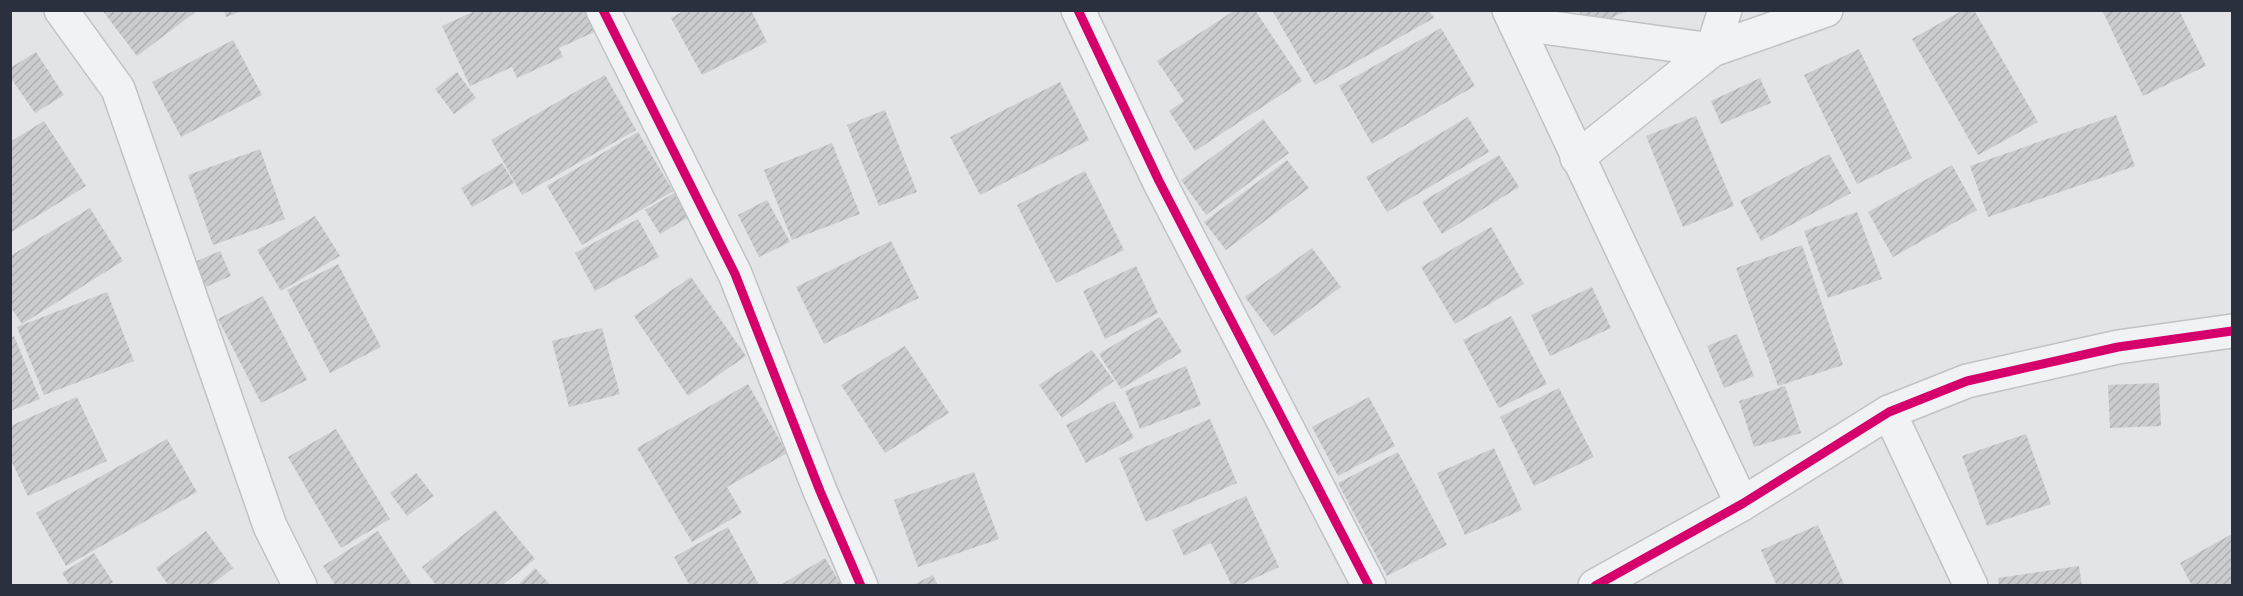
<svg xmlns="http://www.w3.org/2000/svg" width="2243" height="596" viewBox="0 0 2243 596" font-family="'PT Sans Narrow',sans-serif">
<defs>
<pattern id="building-hatch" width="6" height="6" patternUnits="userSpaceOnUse" patternTransform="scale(1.5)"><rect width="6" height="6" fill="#cbcccf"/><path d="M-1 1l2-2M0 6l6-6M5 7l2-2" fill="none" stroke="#aeb0b3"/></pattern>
</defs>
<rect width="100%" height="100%" fill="#e2e4e7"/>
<g fill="url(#building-hatch)">
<polygon points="102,10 198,10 137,56"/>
<polygon points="224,10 242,10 242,11 226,17"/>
<polygon points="477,10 595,10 603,28 559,48 563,57 517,78 512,67 470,86 442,26"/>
<polygon points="685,10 751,10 767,42 702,75 671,18"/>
<polygon points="1235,10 1255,10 1302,81 1195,151 1169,111 1184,101 1157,61"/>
<polygon points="1272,10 1429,10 1434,18 1315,85"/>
<polygon points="1579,10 1628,10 1628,11 1586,28"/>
<polygon points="1963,10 1974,10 2038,122 1978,155 1912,39"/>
<polygon points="2102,10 2179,10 2206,66 2143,96"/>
<polygon points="1441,28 1475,86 1372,144 1339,86"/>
<polygon points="233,40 262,95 181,137 152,82"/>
<polygon points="1859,49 1912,158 1857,184 1804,75"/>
<polygon points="36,52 64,95 35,113 10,77 10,68"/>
<polygon points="457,72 476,98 454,114 435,89"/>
<polygon points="605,75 636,130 522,195 491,140"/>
<polygon points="1760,78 1771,103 1721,124 1711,101"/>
<polygon points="1060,82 1089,140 980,195 950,137"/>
<polygon points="885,110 917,192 879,206 847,125"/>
<polygon points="2116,115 2135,166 1988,217 1970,166"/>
<polygon points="1696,116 1734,206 1683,227 1646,136"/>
<polygon points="1468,117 1489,152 1387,212 1366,177"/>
<polygon points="1263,119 1289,153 1206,215 1181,180"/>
<polygon points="44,121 86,186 10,233 10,142"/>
<polygon points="638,132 673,191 582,245 547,186"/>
<polygon points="832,143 860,214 792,240 764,170"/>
<polygon points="260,149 285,219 213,245 188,175"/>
<polygon points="1829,154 1851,193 1761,241 1740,201"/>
<polygon points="1499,155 1519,187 1442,234 1422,202"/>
<polygon points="1287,160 1309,188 1226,250 1204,222"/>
<polygon points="502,163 514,183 472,207 461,188"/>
<polygon points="1952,165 1977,210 1893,257 1868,212"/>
<polygon points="1085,171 1124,250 1056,283 1017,205"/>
<polygon points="674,193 689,217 660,234 645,210"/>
<polygon points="767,200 790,242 759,257 738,215"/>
<polygon points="90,208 123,261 22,324 10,306 10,256"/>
<polygon points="1857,212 1882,279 1828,298 1804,231"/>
<polygon points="315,216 340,256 281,291 257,250"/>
<polygon points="638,219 659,257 595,291 575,253"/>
<polygon points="1491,227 1524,284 1455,324 1421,267"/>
<polygon points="891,241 919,298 824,344 796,287"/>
<polygon points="1802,245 1843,365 1778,386 1736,268"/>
<polygon points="1312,248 1341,287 1274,336 1245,297"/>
<polygon points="220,251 231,276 201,289 190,264"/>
<polygon points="338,264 381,347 330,373 287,290"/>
<polygon points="1136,266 1158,313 1105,339 1083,291"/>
<polygon points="691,277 746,356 688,396 634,316"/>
<polygon points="1592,287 1611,328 1550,356 1531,315"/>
<polygon points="107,292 134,361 44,395 17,327"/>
<polygon points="263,296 307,380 261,403 218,319"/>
<polygon points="1511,316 1547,384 1499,408 1463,340"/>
<polygon points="1160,317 1182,352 1121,389 1099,354"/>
<polygon points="602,328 620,394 569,407 552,341"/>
<polygon points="1737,334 1754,376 1724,388 1707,346"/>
<polygon points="14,336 40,399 10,411 10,337"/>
<polygon points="905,346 949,413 885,453 841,385"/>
<polygon points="1092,350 1114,381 1062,418 1039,385"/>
<polygon points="1186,366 1201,405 1140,429 1125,391"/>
<polygon points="2159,383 2161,426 2110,428 2108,385"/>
<polygon points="748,384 787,453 727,487 742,513 692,542 637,448"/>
<polygon points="1785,386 1801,433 1754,447 1739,401"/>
<polygon points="1559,388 1594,457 1534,486 1500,417"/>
<polygon points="77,397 107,461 28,496 10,458 10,426"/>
<polygon points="1369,397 1395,446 1338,476 1312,427"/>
<polygon points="1114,401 1134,438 1086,463 1066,425"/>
<polygon points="1210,419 1237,483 1146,522 1119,458"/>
<polygon points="336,429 390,519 341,548 288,457"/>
<polygon points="2026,434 2051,504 1987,526 1962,456"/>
<polygon points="167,439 197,492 66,566 36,513"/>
<polygon points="1494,448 1522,510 1465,535 1437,473"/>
<polygon points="1398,452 1447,545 1387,576 1338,483"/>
<polygon points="974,472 999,539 918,567 894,500"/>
<polygon points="416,473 434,496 407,516 390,493"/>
<polygon points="1246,496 1279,567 1238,586 1232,586 1211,543 1184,556 1172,530"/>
<polygon points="495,510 535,559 501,586 437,586 422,567"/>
<polygon points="1818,525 1845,586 1777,586 1761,550"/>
<polygon points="728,527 758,583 754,586 690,586 674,557"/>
<polygon points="206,531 233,568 210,586 169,586 156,568"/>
<polygon points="378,531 413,586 336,586 323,566"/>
<polygon points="2232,534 2232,586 2192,586 2180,563"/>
<polygon points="94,553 113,582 108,586 70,586 62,573"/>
<polygon points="825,558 842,586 779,586"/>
<polygon points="2079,566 2082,586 1999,586 1998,578"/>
<polygon points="535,568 551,586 517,586"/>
<polygon points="933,575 938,586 911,586"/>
</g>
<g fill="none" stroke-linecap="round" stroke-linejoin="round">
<defs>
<g id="street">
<polyline points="61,10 118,89 270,526 300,586"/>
<polyline points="603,10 735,274 820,491 861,586"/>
<polyline points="1078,10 1159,181 1369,586"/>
<polyline points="1509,10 1742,504"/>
<polyline points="1515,23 1712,50 1725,10"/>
<polyline points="1577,158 1712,50 1826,10"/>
<polyline points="1889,412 1971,586"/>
<polyline points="1595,586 1742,504 1889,412 1967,381 2118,347 2232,331"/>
</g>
</defs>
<use href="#street" stroke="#c1c2c5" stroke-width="36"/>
<use href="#street" stroke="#f1f2f4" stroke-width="33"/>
<defs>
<g id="cycleway">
<polyline points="603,10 735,274 820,491 861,586"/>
<polyline points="1078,10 1159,181 1369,586"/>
<polyline points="1595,586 1742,504 1889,412 1967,381 2118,347 2232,331"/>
</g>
</defs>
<use href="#cycleway" stroke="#f0f2f6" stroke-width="13"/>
<use href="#cycleway" stroke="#d6006c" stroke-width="9"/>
</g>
<rect width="2243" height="596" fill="none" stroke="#2b303f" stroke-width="24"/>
</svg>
